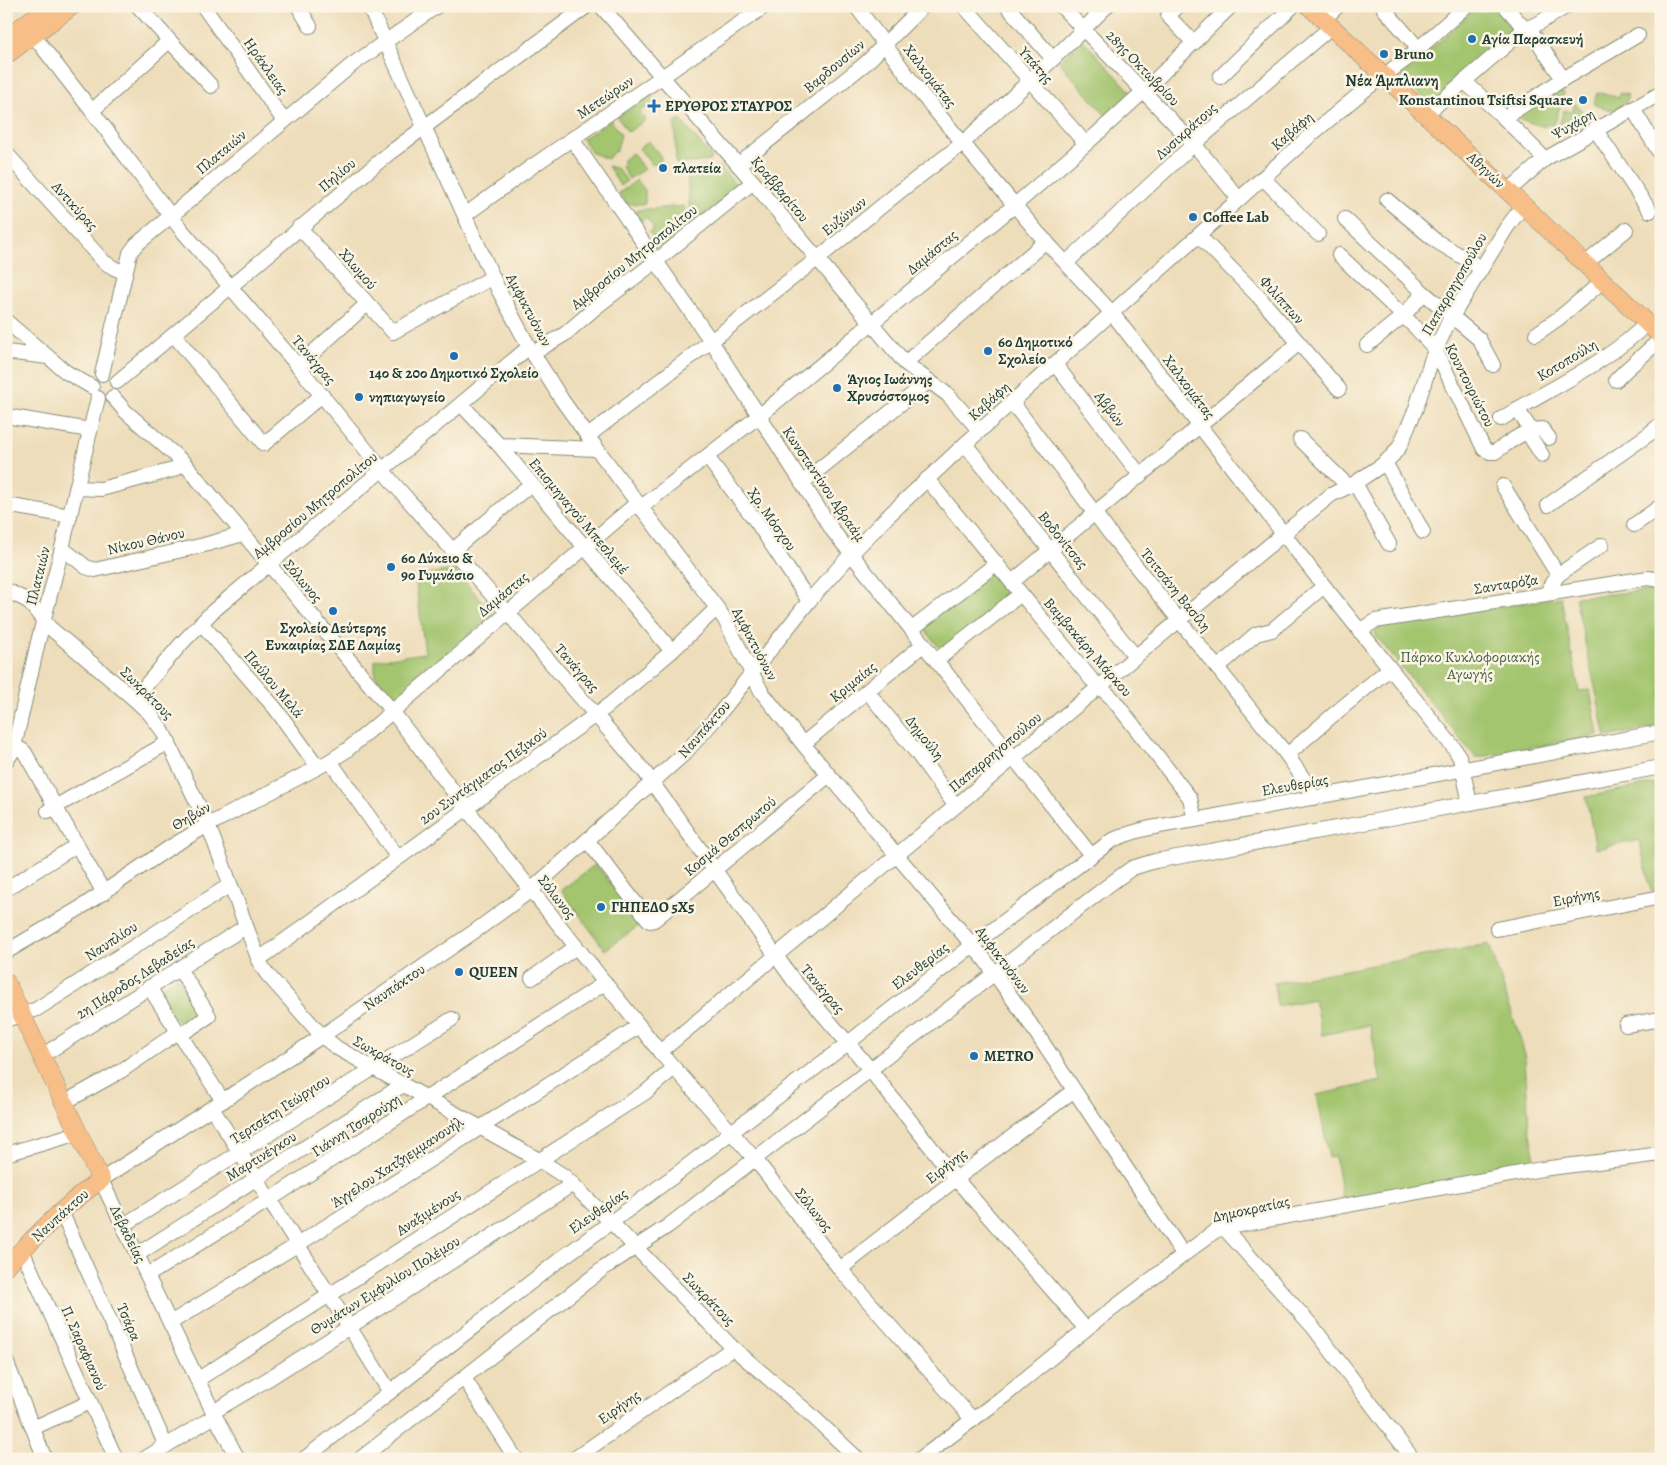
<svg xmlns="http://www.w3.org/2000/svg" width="1667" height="1465" viewBox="0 0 1667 1465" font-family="Alegreya,serif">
<rect width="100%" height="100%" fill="#fcf5e5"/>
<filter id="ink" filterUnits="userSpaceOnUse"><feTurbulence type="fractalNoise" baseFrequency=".02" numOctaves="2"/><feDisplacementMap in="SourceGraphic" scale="10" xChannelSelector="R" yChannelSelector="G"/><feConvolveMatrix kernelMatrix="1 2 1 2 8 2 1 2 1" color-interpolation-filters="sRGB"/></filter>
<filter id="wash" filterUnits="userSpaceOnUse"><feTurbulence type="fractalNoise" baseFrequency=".0096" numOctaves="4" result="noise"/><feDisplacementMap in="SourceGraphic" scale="20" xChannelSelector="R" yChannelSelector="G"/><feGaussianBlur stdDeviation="1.12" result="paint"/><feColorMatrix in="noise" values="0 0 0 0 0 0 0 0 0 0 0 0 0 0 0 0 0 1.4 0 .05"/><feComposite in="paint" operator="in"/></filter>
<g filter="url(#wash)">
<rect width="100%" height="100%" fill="#eeddba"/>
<g fill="#a3c56e" stroke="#618151">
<polygon points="1478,6 1496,6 1517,29 1432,106 1401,76"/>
<polygon points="1083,40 1133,94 1108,118 1059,62"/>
<polygon points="1554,90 1564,93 1554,126 1546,124 1545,127 1516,118"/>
<polygon points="1597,92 1619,98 1620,93 1628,95 1626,103 1613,110 1594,105"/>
<polygon points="651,95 655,101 640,112 646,120 628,132 617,117"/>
<polygon points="1575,103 1578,106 1582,111 1576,130 1559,125 1564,110 1572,112"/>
<polygon points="680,119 712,158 710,161 676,164 675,122"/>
<polygon points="611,120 621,135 616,152 614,151 608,159 592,153 582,139"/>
<polygon points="649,141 661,157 660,164 651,164 639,148"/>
<polygon points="632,153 644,169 629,179 622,167 623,160"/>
<polygon points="608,166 618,169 627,181 620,186"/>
<polygon points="721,167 738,187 694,224 690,218 687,170"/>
<polygon points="637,180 645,190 645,204 627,204 619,193"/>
<polygon points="684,206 685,235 663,252 658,246 655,248 653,245 654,238 649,232 653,229 653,226 646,217 641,222 635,213 638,210"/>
<polygon points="996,568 1016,593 942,651 922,626"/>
<polygon points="455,570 493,614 395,699 375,676 375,660 425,653 415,576"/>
<polygon points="1658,590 1661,592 1661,726 1606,737 1575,597"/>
<polygon points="1561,597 1579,691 1590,690 1598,735 1476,758 1376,636 1375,632 1381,626"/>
<polygon points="1661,782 1661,890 1651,891 1639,840 1596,849 1586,797"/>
<polygon points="596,864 641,924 605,950 561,890"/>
<polygon points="1489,944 1522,1044 1525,1060 1529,1129 1536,1164 1343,1202 1335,1157 1329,1158 1317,1095 1381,1081 1370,1025 1322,1035 1314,999 1277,1006 1274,983"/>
<polygon points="177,977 202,1015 182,1029 157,990"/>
</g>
</g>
<g filter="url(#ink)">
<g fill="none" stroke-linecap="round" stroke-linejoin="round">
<defs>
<g id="minor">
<polyline points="138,6 211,86"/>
<polyline points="203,6 284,121"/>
<polyline points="298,6 310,26"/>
<polyline points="369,6 499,291 529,347 562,400 597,449 717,608 725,620 761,691 803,744 985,960 1027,1019 1183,1254"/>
<polyline points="601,6 753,182 905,363 948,395 980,431"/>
<polyline points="856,6 919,91 1038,233 1112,313 1324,586 1454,748 1460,758 1470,803"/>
<polyline points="964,6 1086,144"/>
<polyline points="1007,6 1053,59"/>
<polyline points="1061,6 1194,144 1239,199"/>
<polyline points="1178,6 1168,16 1194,43"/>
<polyline points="1505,6 1525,29 1535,37 1563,79"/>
<polyline points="1384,9 1419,49"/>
<polyline points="1323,20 1338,6"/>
<polyline points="33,35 92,111 180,228 298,366 394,484 507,612 644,771 794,981 860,1057 956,1179 1086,1329"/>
<polyline points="1220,77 1293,6"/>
<polyline points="1464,81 1504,118 1545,159"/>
<polyline points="1633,109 1661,155"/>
<polyline points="92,111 169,41"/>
<polyline points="1425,115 1525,29 1539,23 1567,6"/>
<polyline points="1504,118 1563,79 1638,35"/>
<polyline points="1595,129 1650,211"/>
<polyline points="572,139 711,341 833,531 1091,855"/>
<polyline points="6,153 104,262 114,268 125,273"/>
<polyline points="738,165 866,63 923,6"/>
<polyline points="1263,178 1318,234"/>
<polyline points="1508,191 1545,159 1661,93"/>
<polyline points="1387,200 1436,241 1481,268"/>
<polyline points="465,215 534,165 765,6"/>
<polyline points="1345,219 1424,293 1479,339 1493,365"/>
<polyline points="299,227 393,332 493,277"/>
<polyline points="1199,236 1258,296 1339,389"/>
<path d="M1339,255L1416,328L1435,349L1484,449L1490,452H1495C1509,443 1524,429 1542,429L1549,438"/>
<polyline points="1066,263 1194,144 1331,27"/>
<polyline points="1585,264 1626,230"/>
<polyline points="6,321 66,372 92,387"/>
<polyline points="1536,334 1559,318 1603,281"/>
<polyline points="174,335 264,444 322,395"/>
<polyline points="1367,345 1403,316 1424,293"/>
<polyline points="6,352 48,357"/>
<polyline points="533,353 565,334 595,308 655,262 753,182"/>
<polyline points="905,363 1046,241"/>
<polyline points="1055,364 1140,475"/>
<polyline points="298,366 367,304"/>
<polyline points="102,374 130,253 136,245 353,64 437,6"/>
<polyline points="1616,380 1626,370 1661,339"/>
<polyline points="117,382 387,155 587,6"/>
<polyline points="113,397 125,411 184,463 392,711 466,808 660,1052 755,1159 840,1269 973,1420"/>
<polyline points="1012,402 1111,535 1287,755 1305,781 1313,798"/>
<polyline points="461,404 499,445 672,651"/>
<polyline points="1517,409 1531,430"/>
<polyline points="6,416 90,430"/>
<path d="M1501,419C1547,390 1609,362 1647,323"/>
<polyline points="1527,432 1542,455"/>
<polyline points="588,436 817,259 899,192 963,143 1053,59 1107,6"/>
<polyline points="1300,439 1348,486"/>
<polyline points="965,444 1135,656"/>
<polyline points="499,445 597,449"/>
<polyline points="707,457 756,521 809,601"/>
<polyline points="1385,462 1423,532"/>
<polyline points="927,479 1091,679 1112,698 1190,798 1195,820"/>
<polyline points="802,483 929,381"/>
<polyline points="1355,483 1389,544"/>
<polyline points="1503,486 1558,575 1546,594"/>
<polyline points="77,488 101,489 173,470 184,463"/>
<polyline points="6,505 70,516"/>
<polyline points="1548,505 1649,434 1661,424"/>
<polyline points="640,508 759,416 1015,205 1086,144 1144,91 1231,6"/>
<polyline points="1634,525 1661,506"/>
<polyline points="62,548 86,567 95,570 204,545 243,534"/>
<polyline points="453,550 531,484"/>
<polyline points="1558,575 1602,545"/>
<polyline points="1012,582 1299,343"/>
<polyline points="6,590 28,601 49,627 134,699 150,714 162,730 208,825 260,963 267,974 322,1036 337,1048 539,1160 564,1176 612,1223 733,1348 809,1413 858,1459"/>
<polyline points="201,623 275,708 318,767"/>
<polyline points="912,629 997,563"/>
<polyline points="1359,631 1375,621 1648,578 1661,580"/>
<polyline points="937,660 1021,594"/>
<polyline points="1217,668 1256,634 1272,630 1324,586"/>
<polyline points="867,691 917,753 955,805"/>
<polyline points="134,699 181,644 212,612 529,347"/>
<polyline points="803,744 924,644"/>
<polyline points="14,747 22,750 25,753 104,893"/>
<polyline points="1287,755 1333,715 1389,669"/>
<polyline points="6,761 11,754 15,743 38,642 62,548 98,398"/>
<polyline points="330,761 398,858"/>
<polyline points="48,811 169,742"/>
<polyline points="587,840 647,918 650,921 654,920 829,775"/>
<polyline points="6,889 69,850"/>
<polyline points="1497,929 1661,897"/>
<polyline points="6,952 80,908 172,846 208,825 330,761 347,750 637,503"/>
<polyline points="258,960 609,705 672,651 717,608"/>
<polyline points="178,969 186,979 209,1016 180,1035"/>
<polyline points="532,978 576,947"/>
<polyline points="149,987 223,1101"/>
<polyline points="6,1020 37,1009 230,885"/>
<polyline points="1626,1025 1661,1019"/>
<polyline points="660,1052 1283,534 1331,495 1355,483 1382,465 1393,455 1400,446 1416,408 1432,358 1448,323 1507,227 1523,206"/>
<polyline points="43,1055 245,927"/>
<polyline points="65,1102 121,1071 178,1032"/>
<polyline points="212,1108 390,1392"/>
<polyline points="6,1154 79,1133"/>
<polyline points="61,1211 166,1446"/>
<polyline points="124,1225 452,1019"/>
<polyline points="1224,1228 1313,1327 1413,1459"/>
<polyline points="22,1250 116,1459"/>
<polyline points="138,1254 403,1085"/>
<polyline points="840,1269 956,1179 1073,1091"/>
<polyline points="148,1275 269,1200 605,983"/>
<polyline points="170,1323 297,1245 639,1026"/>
<polyline points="6,1361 45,1459"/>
<polyline points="464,1378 516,1459"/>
<polyline points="197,1380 646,1092 674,1068"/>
<polyline points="213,1412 268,1379 573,1184"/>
<polyline points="33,1428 90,1402"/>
<polyline points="144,1459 215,1416"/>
<polyline points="238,1459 215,1416 101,1180 322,1036 478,929 531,890 684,754 716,718 809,601 852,553 887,517 965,444 1313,133 1367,88 1409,57 1466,6"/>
<path d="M304,1459L558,1261L674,1176L848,1043L973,945L1111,841C1137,828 1167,825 1195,820L1661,732"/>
<polyline points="360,1459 604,1268 668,1226 1110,884 1132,868 1155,861 1375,821 1661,767"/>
<polyline points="574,1459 733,1348"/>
<polyline points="920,1459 1003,1397 1086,1329 1215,1231 1224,1228 1542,1169 1661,1154"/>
</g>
<g id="major">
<polyline points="1309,6 1508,191 1661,336"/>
<polyline points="6,38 50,6"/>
<polyline points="6,55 72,6"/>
<path d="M6,982L101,1180C65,1204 37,1236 6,1266"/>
</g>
</defs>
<use href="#minor" stroke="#868d77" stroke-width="16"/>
<use href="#major" stroke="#868d77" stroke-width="19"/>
<use href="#minor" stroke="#fff" stroke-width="14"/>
<use href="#major" stroke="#f7be88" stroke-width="18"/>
</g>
</g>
<g fill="#1f6fb2" stroke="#fcf5e5" stroke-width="2">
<circle cx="1472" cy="39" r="5"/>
<circle cx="1384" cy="54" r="5"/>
<circle cx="1583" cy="100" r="5"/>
<path d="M651.5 98.5h5v5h5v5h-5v5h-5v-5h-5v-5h5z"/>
<circle cx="663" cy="168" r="5"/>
<circle cx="1193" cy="217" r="5"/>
<circle cx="988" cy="351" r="5"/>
<circle cx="454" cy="356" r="5"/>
<circle cx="837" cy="388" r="5"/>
<circle cx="359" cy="397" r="5"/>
<circle cx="391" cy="567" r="5"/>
<circle cx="333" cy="611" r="5"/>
<circle cx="601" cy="907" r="5"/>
<circle cx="459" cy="972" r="5"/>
<circle cx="974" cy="1056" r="5"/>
</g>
<g text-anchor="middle" stroke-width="5" stroke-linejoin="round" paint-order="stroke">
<g font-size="15" font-weight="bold" fill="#1f3d34" stroke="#fcf5e5" text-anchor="start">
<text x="1482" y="44">Αγία Παρασκευή</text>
<text x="1394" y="59">Bruno</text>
<text x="1573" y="105" text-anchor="end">Konstantinou Tsiftsi Square</text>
<text x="665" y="111">ΕΡΥΘΡΟΣ ΣΤΑΥΡΟΣ</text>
<text x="673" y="173">πλατεία</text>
<text x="1203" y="222">Coffee Lab</text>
<text x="998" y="347">6ο Δημοτικό<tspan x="998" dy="17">Σχολείο</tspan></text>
<text x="454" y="378" text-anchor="middle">14ο &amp; 20ο Δημοτικό Σχολείο</text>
<text x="847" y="384">Άγιος Ιωάννης<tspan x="847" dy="17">Χρυσόστομος</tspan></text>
<text x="369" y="402">νηπιαγωγείο</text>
<text x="401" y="563">6ο Λύκειο &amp;<tspan x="401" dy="17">9ο Γυμνάσιο</tspan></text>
<text x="333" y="633" text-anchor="middle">Σχολείο Δεύτερης<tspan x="333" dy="17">Ευκαιρίας ΣΔΕ Λαμίας</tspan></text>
<text x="611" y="912">ΓΗΠΕΔΟ 5X5</text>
<text x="469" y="977">QUEEN</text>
<text x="984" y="1061">METRO</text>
</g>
<g font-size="15" fill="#1f3d34" stroke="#fcf5e5">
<text transform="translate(1036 65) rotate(49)" y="5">Υπάτης</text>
<text transform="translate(266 66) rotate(55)" y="5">Ηράκλειας</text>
<text transform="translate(834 66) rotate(-40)" y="5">Βαρδουσίων</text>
<text transform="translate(1143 68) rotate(46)" y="5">28ης Οκτωβρίου</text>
<text transform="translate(930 76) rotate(52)" y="5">Χαλκομάτας</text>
<text transform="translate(605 97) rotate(-34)" y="5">Μετεώρων</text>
<text transform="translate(1573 124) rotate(-30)" y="5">Ψυχάρη</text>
<text transform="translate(1186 131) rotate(-42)" y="5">Λυσικράτους</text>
<text transform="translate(1292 131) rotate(-41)" y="5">Καβάφη</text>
<text transform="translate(221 152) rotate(-40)" y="5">Πλαταιών</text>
<text transform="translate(1486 170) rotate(43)" y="5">Αθηνών</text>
<text transform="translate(337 175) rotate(-40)" y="5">Πηλίου</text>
<text transform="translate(780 189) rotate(50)" y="5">Κραββαρίτου</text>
<text transform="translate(75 206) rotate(48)" y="5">Αντικύρας</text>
<text transform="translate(844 216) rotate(-39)" y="5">Ευζώνων</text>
<text transform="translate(932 252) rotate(-40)" y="5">Δαμάστας</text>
<text transform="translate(634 257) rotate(-39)" y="5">Αμβροσίου Μητροπολίτου</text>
<text transform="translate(358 269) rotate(49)" y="5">Χλωμού</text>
<text transform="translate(1454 284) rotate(-60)" y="5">Παπαρρηγοπούλου</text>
<text transform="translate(1282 300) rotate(48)" y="5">Φιλίππων</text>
<text transform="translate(529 310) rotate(62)" y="5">Αμφικτυόνων</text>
<text transform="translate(314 360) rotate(50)" y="5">Τανάγρας</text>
<text transform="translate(1567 360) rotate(-31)" y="5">Κοτοπούλη</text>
<text transform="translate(1470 385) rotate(63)" y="5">Κουντουριώτου</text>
<text transform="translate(1189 387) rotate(53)" y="5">Χαλκομάτας</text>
<text transform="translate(989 401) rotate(-42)" y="5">Καβάφη</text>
<text transform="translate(1110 409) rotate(53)" y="5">Αββών</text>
<text transform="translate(824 484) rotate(56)" y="5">Κωνσταντίνου Αβραάμ</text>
<text transform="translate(315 505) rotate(-40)" y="5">Αμβροσίου Μητροπολίτου</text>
<text transform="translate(579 516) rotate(50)" y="5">Επισμηναγού Μπεσλεμέ</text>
<text transform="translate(772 519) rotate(55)" y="5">Χρ. Μόσχου</text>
<text transform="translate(1063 540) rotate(51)" y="5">Βοδονίτσας</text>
<text transform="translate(146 541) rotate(-13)" y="5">Νίκου Θάνου</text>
<text transform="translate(38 576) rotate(-76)" y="5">Πλαταιών</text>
<text transform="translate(303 581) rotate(50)" y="5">Σόλωνος</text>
<text transform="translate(1506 584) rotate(-9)" y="5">Σανταρόζα</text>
<text transform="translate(1176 590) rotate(51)" y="5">Τσιτσάνη Βασίλη</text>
<text transform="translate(503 594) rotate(-40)" y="5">Δαμάστας</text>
<text transform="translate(755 644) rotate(62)" y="5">Αμφικτυόνων</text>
<text transform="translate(1088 647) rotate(49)" y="5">Βαμβακάρη Μάρκου</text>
<text transform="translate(577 668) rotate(49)" y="5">Τανάγρας</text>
<text transform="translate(853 682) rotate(-39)" y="5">Κριμαίας</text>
<text transform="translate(274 684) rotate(50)" y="5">Παύλου Μελά</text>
<text transform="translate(147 693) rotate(45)" y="5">Σωκράτους</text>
<text transform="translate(704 729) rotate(-49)" y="5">Ναυπάκτου</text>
<text transform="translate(925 738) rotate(52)" y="5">Δημούλη</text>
<text transform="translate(995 752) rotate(-40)" y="5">Παπαρρηγοπούλου</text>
<text transform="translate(483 776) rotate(-36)" y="5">2ου Συντάγματος Πεζικού</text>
<text transform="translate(1295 785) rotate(-10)" y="5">Ελευθερίας</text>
<text transform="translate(191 816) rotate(-30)" y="5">Θηβών</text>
<text transform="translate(730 836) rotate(-40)" y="5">Κοσμά Θεσπρωτού</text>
<text transform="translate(557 897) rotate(52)" y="5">Σόλωνος</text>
<text transform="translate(1576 897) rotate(-11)" y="5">Ειρήνης</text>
<text transform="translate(111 941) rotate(-33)" y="5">Ναυπλίου</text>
<text transform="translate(1003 960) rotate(53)" y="5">Αμφικτυόνων</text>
<text transform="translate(920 966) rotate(-38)" y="5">Ελευθερίας</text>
<text transform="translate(135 978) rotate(-33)" y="5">2η Πάροδος Λεβαδείας</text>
<text transform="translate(394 987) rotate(-34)" y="5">Ναυπάκτου</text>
<text transform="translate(823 989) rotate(50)" y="5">Τανάγρας</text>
<text transform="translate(384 1056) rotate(29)" y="5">Σωκράτους</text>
<text transform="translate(280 1109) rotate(-33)" y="5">Τερτσέτη Γεώργιου</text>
<text transform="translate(356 1125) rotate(-33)" y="5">Γιάννη Τσαρούχη</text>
<text transform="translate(261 1156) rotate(-32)" y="5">Μαρτινέγκου</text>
<text transform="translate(397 1162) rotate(-33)" y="5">Άγγελου Χατζηεμμανουήλ</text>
<text transform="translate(946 1166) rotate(-38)" y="5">Ειρήνης</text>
<text transform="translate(1251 1209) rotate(-12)" y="5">Δημοκρατίας</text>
<text transform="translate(814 1210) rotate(52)" y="5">Σόλωνος</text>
<text transform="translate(598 1211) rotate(-35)" y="5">Ελευθερίας</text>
<text transform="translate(428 1212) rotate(-33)" y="5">Αναξιμένους</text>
<text transform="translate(60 1215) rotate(-42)" y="5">Ναυπάκτου</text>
<text transform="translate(128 1234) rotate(64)" y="5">Λεβαδείας</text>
<text transform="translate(385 1285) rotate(-32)" y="5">Θυμάτων Εμφυλίου Πολέμου</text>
<text transform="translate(709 1299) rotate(46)" y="5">Σωκράτους</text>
<text transform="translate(129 1322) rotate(66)" y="5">Τσάρα</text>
<text transform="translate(84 1348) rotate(66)" y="5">Π. Σαραφιανού</text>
<text transform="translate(619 1407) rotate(-35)" y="5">Ειρήνης</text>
</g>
<g font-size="15" fill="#405f42" stroke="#fcf5e5">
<text x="1470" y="662">Πάρκο Κυκλοφοριακής<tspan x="1470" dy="17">Αγωγής</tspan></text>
</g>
<g font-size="16" font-weight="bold" fill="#1f3d34" stroke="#fcf5e5">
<text x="1392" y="86">Νέα Άμπλιανη</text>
</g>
</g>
<rect width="1667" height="1465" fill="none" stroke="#fcf5e5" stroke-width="25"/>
</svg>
